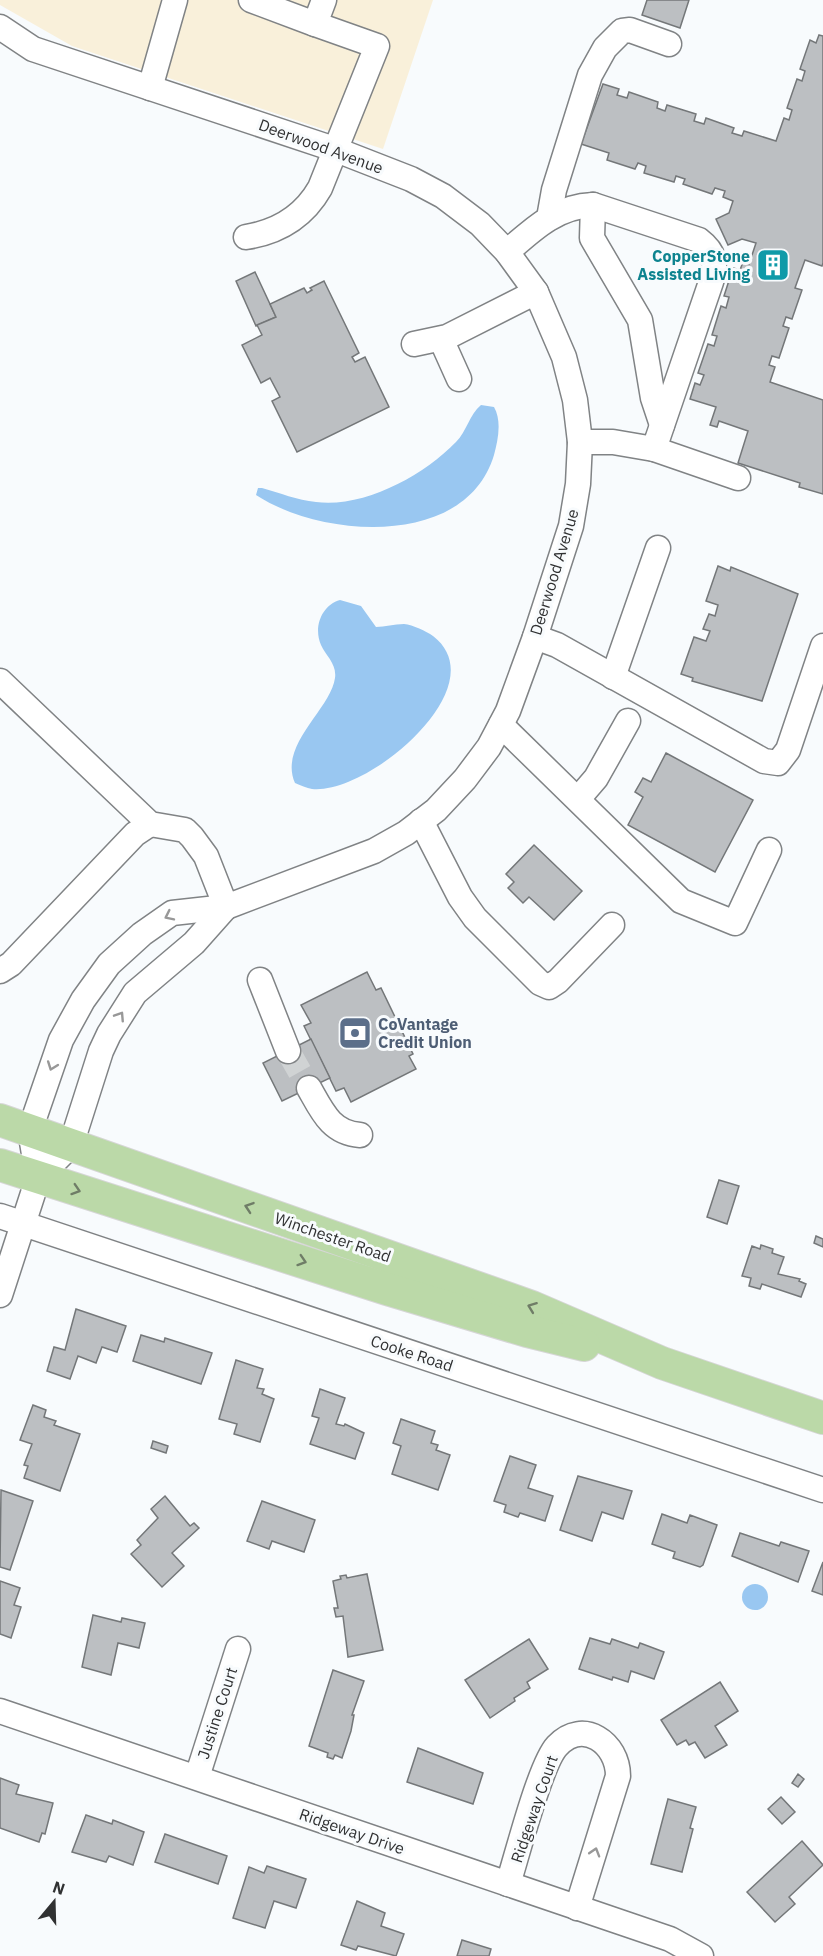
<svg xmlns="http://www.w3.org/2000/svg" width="823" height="1956" viewBox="0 0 823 1956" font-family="'IBM Plex Sans',sans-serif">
<rect width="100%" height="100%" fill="#f8fbfd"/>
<polygon fill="#f9f0da" points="0,0 433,0 383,149 72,46 0,5"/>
<g fill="#99c7f1">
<path d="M481,405L494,407C502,421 498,440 494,455C466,549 321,538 256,495L258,488H262C280,493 297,500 316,502C364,508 423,476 456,442C467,431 469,415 481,405Z"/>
<path d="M340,600L361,606L376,627C385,627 394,624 404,624C413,625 426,631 433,636C498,686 368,795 312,789C307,788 300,785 295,783C278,745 331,709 335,678C337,664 326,656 321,645C313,627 322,605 340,600Z"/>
<circle cx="755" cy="1597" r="13"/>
</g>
<g fill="#bcbfc2" stroke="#747779" stroke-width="1.5">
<polygon points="647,0 689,0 680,28 642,15"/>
<polygon points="819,35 823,36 823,263 822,266 805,260 795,288 802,290 792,319 786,317 783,326 789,328 779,358 772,356 769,365 775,367 770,382 823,400 823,494 799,487 800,483 738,463 748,431 719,421 717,427 710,425 716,407 690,399 695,383 700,385 704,375 698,373 708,344 714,346 717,336 712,335 721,306 726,308 729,297 724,296 733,268 740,270 743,262 749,264 756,243 742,239 728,245 716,219 729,213 733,201 723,197 725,191 715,188 712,194 683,184 685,179 676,176 674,182 644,173 646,166 638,163 635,169 607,160 609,153 581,144 603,84 619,89 617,95 627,98 629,92 658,102 657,108 665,111 667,105 696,114 694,121 704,124 706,118 734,128 732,133 742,136 744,131 776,141 784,118 789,120 792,110 787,108 797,79 802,81 805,71 800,69 810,40 816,43"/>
<polygon points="255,272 276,317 256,326 236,281"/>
<polygon points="324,281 359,353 352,357 355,362 365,357 389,407 297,452 272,401 280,397 270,378 261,383 242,345 262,335 257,325 276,317 270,304 304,288 307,293 312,290 310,288"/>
<polygon points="718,566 730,571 731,567 798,594 762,701 692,681 693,678 681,674 694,637 706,641 710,631 703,629 709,614 715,616 718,605 706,601"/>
<polygon points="666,753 753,800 715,872 628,825 643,797 635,792 643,778 651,782"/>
<polygon points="534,845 582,891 554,920 529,897 523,903 508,888 514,882 506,874"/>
<polygon points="367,972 376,990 381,988 413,1054 409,1056 416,1069 351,1102 344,1088 336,1091 304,1026 311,1023 301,1005"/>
<polygon points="311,1039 330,1078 282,1101 263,1063"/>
<polygon points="719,1180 739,1186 727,1224 707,1217"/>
<polygon points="816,1236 823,1239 823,1247 814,1243"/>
<polygon points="761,1245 773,1249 772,1253 784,1257 778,1274 800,1279 799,1281 806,1284 801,1297 762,1284 760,1289 749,1286 751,1278 742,1276 752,1246 760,1249"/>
<polygon points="76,1309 126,1326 117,1352 102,1347 96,1363 78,1356 70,1379 47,1371 54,1347 65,1350"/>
<polygon points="141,1335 164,1342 165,1338 212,1353 201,1384 133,1361"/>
<polygon points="236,1360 263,1369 257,1388 264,1389 262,1394 274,1399 260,1442 234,1434 237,1424 219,1419"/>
<polygon points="320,1389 345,1398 336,1424 344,1426 345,1424 364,1433 355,1459 310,1444 319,1418 312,1416"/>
<polygon points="33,1405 46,1410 44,1417 56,1421 54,1425 80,1434 60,1491 24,1478 28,1466 24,1465 32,1444 20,1440"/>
<polygon points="401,1419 435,1431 431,1443 438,1445 436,1450 450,1455 438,1490 392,1474 401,1446 393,1443"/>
<polygon points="153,1441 168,1446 166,1453 151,1448"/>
<polygon points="510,1456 536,1465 528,1488 553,1496 545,1521 520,1513 518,1517 504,1512 506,1505 494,1501"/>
<polygon points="578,1476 632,1491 623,1519 602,1512 592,1541 560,1530"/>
<polygon points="1,1490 33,1501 10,1570 0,1567"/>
<polygon points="165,1496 190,1526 194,1523 199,1528 172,1553 184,1566 162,1587 131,1554 141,1545 137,1540 158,1518 151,1509"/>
<polygon points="262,1501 315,1520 304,1552 272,1541 269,1549 247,1541"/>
<polygon points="662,1514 687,1523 690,1515 717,1525 703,1565 700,1567 673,1558 675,1552 652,1544"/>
<polygon points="740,1533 779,1546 781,1542 809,1551 798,1582 732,1556"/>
<polygon points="823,1562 823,1595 812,1591"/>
<polygon points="367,1574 383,1650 348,1657 343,1616 336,1617 334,1608 338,1608 333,1581 341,1579 340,1576 346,1575 347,1578"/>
<polygon points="0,1581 20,1588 14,1605 21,1607 11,1638 0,1634"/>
<polygon points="93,1615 121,1622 122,1618 145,1623 139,1648 118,1643 111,1675 82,1667"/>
<polygon points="590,1638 610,1644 612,1639 638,1648 640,1643 664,1652 654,1679 631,1671 628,1682 613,1677 612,1680 579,1669"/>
<polygon points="529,1639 548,1669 527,1682 530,1688 514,1698 515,1701 490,1718 465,1680"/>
<polygon points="333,1670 364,1681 352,1715 354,1715 351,1731 342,1758 335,1755 333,1759 327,1757 328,1753 309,1746"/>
<polygon points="720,1682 738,1711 715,1726 727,1745 705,1758 695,1742 689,1745 686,1740 677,1745 661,1720"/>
<polygon points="418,1748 483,1773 473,1804 407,1782"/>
<polygon points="798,1774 804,1779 798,1787 792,1783"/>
<polygon points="0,1778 19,1785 16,1794 53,1803 45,1834 42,1833 39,1842 0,1828"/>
<polygon points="781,1797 795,1812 782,1824 768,1809"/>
<polygon points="668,1799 696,1807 690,1828 693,1829 682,1872 651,1864"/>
<polygon points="86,1815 112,1824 113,1820 144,1832 133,1865 109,1856 106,1862 72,1852"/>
<polygon points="165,1834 227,1856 218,1884 155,1862"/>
<polygon points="802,1841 823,1865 789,1897 795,1904 775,1922 747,1892"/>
<polygon points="267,1866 306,1879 296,1908 274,1901 265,1928 233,1918 249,1867 264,1873"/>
<polygon points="357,1901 385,1913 381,1926 404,1934 396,1956 358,1946 356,1950 341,1945"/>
<polygon points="462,1940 491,1949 489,1956 457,1956"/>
</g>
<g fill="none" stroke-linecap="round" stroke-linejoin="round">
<polyline stroke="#d0d3d4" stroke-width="24" stroke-dasharray="24 12" stroke-linecap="butt" points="288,1051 309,1088"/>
<defs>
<g id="minor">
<polyline points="251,0 315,24"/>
<polyline points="0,27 33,49 334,149 411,179 443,196 480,224 507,252 536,292 564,357 575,400 580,442 578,484 571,526 535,637 508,711 489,747 465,779 436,810 406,833 374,851 226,907 172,913 142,934 109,964 83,1000 61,1040 30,1130 38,1178 0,1295"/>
<polyline points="150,88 175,0"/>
<polyline points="593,205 592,238 640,320 653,398 662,425"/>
<polyline points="549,218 554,190 590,75 605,48 622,31 630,30 669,44"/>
<path d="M246,237C278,232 304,216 320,188L377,46L315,24L324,0"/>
<path d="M507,252C533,229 557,206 593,205L699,240C715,252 717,264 711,282L654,449L613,442H580"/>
<polyline points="441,339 459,379"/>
<polyline points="414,344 447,337 536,292"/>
<polyline points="654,449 738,478"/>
<polyline points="535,637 557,645 764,761 778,763 788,750 823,646"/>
<polyline points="613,677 658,548"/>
<polyline points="0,681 150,824 185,830 192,837 206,856 226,907"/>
<polyline points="501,725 681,901 735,923 769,850"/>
<polyline points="578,799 596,778 628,721"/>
<polyline points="421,821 460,897 475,918 540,983 549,987 558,981 612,925"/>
<polyline points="0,971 11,964 135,834 150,824"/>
<polyline points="260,980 288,1051"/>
<path d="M309,1088C322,1111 331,1133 360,1135"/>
<polyline points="38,1178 71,1145 101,1051 109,1034 135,993 194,943 226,907"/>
<polyline points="0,1216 823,1490"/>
<polyline points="0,1711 670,1939 701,1956"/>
<polyline points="197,1777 238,1649"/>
<path d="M508,1884C517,1856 540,1764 557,1746C583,1718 618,1743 618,1776L577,1908"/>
</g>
<g id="major">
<polyline points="0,1120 532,1307 662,1363 823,1418"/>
<polyline points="0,1165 387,1289 527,1331 584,1345"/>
</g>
</defs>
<use href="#minor" stroke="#808385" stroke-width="27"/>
<use href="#major" stroke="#d6d6d6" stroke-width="34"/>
<use href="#minor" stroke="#fff" stroke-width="24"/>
<use href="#major" stroke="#bbd9a8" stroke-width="32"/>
</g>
<defs><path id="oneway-chevron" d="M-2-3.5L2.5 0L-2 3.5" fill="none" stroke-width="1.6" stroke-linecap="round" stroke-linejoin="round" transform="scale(1.5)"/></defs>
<g stroke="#989898">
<use href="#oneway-chevron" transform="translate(169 916) rotate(154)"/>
<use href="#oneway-chevron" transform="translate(120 1016) rotate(-57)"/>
<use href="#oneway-chevron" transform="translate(52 1066) rotate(110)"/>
<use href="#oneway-chevron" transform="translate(595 1852) rotate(-73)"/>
</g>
<g stroke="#6f7d67">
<use href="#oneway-chevron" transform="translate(76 1190) rotate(18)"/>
<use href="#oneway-chevron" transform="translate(249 1207) rotate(-161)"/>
<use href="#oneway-chevron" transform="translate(302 1261) rotate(18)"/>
<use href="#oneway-chevron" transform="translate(532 1307) rotate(-159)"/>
</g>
<defs>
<symbol id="building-square" viewBox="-11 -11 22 22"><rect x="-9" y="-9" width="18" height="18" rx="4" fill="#0f9aa8" stroke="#f8fbfd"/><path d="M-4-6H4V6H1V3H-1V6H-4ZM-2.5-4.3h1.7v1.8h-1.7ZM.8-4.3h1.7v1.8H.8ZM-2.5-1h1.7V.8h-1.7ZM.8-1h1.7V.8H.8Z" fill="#fff"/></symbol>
<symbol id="bank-square" viewBox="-11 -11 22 22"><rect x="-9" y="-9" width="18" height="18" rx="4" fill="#5c6f8a" stroke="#f8fbfd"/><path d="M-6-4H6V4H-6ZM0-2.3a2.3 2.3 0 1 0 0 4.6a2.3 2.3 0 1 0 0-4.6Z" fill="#fff"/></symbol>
</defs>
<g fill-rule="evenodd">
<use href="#building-square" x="754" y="246" width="38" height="38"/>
<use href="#bank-square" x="336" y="1014" width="38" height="38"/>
</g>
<g text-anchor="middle" stroke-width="6" stroke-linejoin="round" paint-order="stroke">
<g font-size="16" fill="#303132" stroke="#f8fbfd">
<text transform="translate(321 146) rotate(20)" y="6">Deerwood Avenue</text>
<text transform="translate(554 572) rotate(-73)" y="6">Deerwood Avenue</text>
<text transform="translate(333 1237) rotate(19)" y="6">Winchester Road</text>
<text transform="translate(412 1353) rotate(18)" y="6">Cooke Road</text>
<text transform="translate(217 1713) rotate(-72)" y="6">Justine Court</text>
<text transform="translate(534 1809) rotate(-71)" y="6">Ridgeway Court</text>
<text transform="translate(352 1831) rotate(19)" y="6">Ridgeway Drive</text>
</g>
<g font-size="16" font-weight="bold" fill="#0d838f" stroke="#f8fbfd" text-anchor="end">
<text x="750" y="262">CopperStone<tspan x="750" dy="18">Assisted Living</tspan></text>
</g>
<g font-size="16" font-weight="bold" fill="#4e5e75" stroke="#f8fbfd" text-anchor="start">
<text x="378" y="1030">CoVantage<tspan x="378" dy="18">Credit Union</tspan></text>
</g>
</g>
<g transform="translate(54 1902) rotate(19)" stroke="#f8fbfd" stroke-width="4.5" paint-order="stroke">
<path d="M0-4.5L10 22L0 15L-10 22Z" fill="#303132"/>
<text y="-9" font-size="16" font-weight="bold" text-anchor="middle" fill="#303132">N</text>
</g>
</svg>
